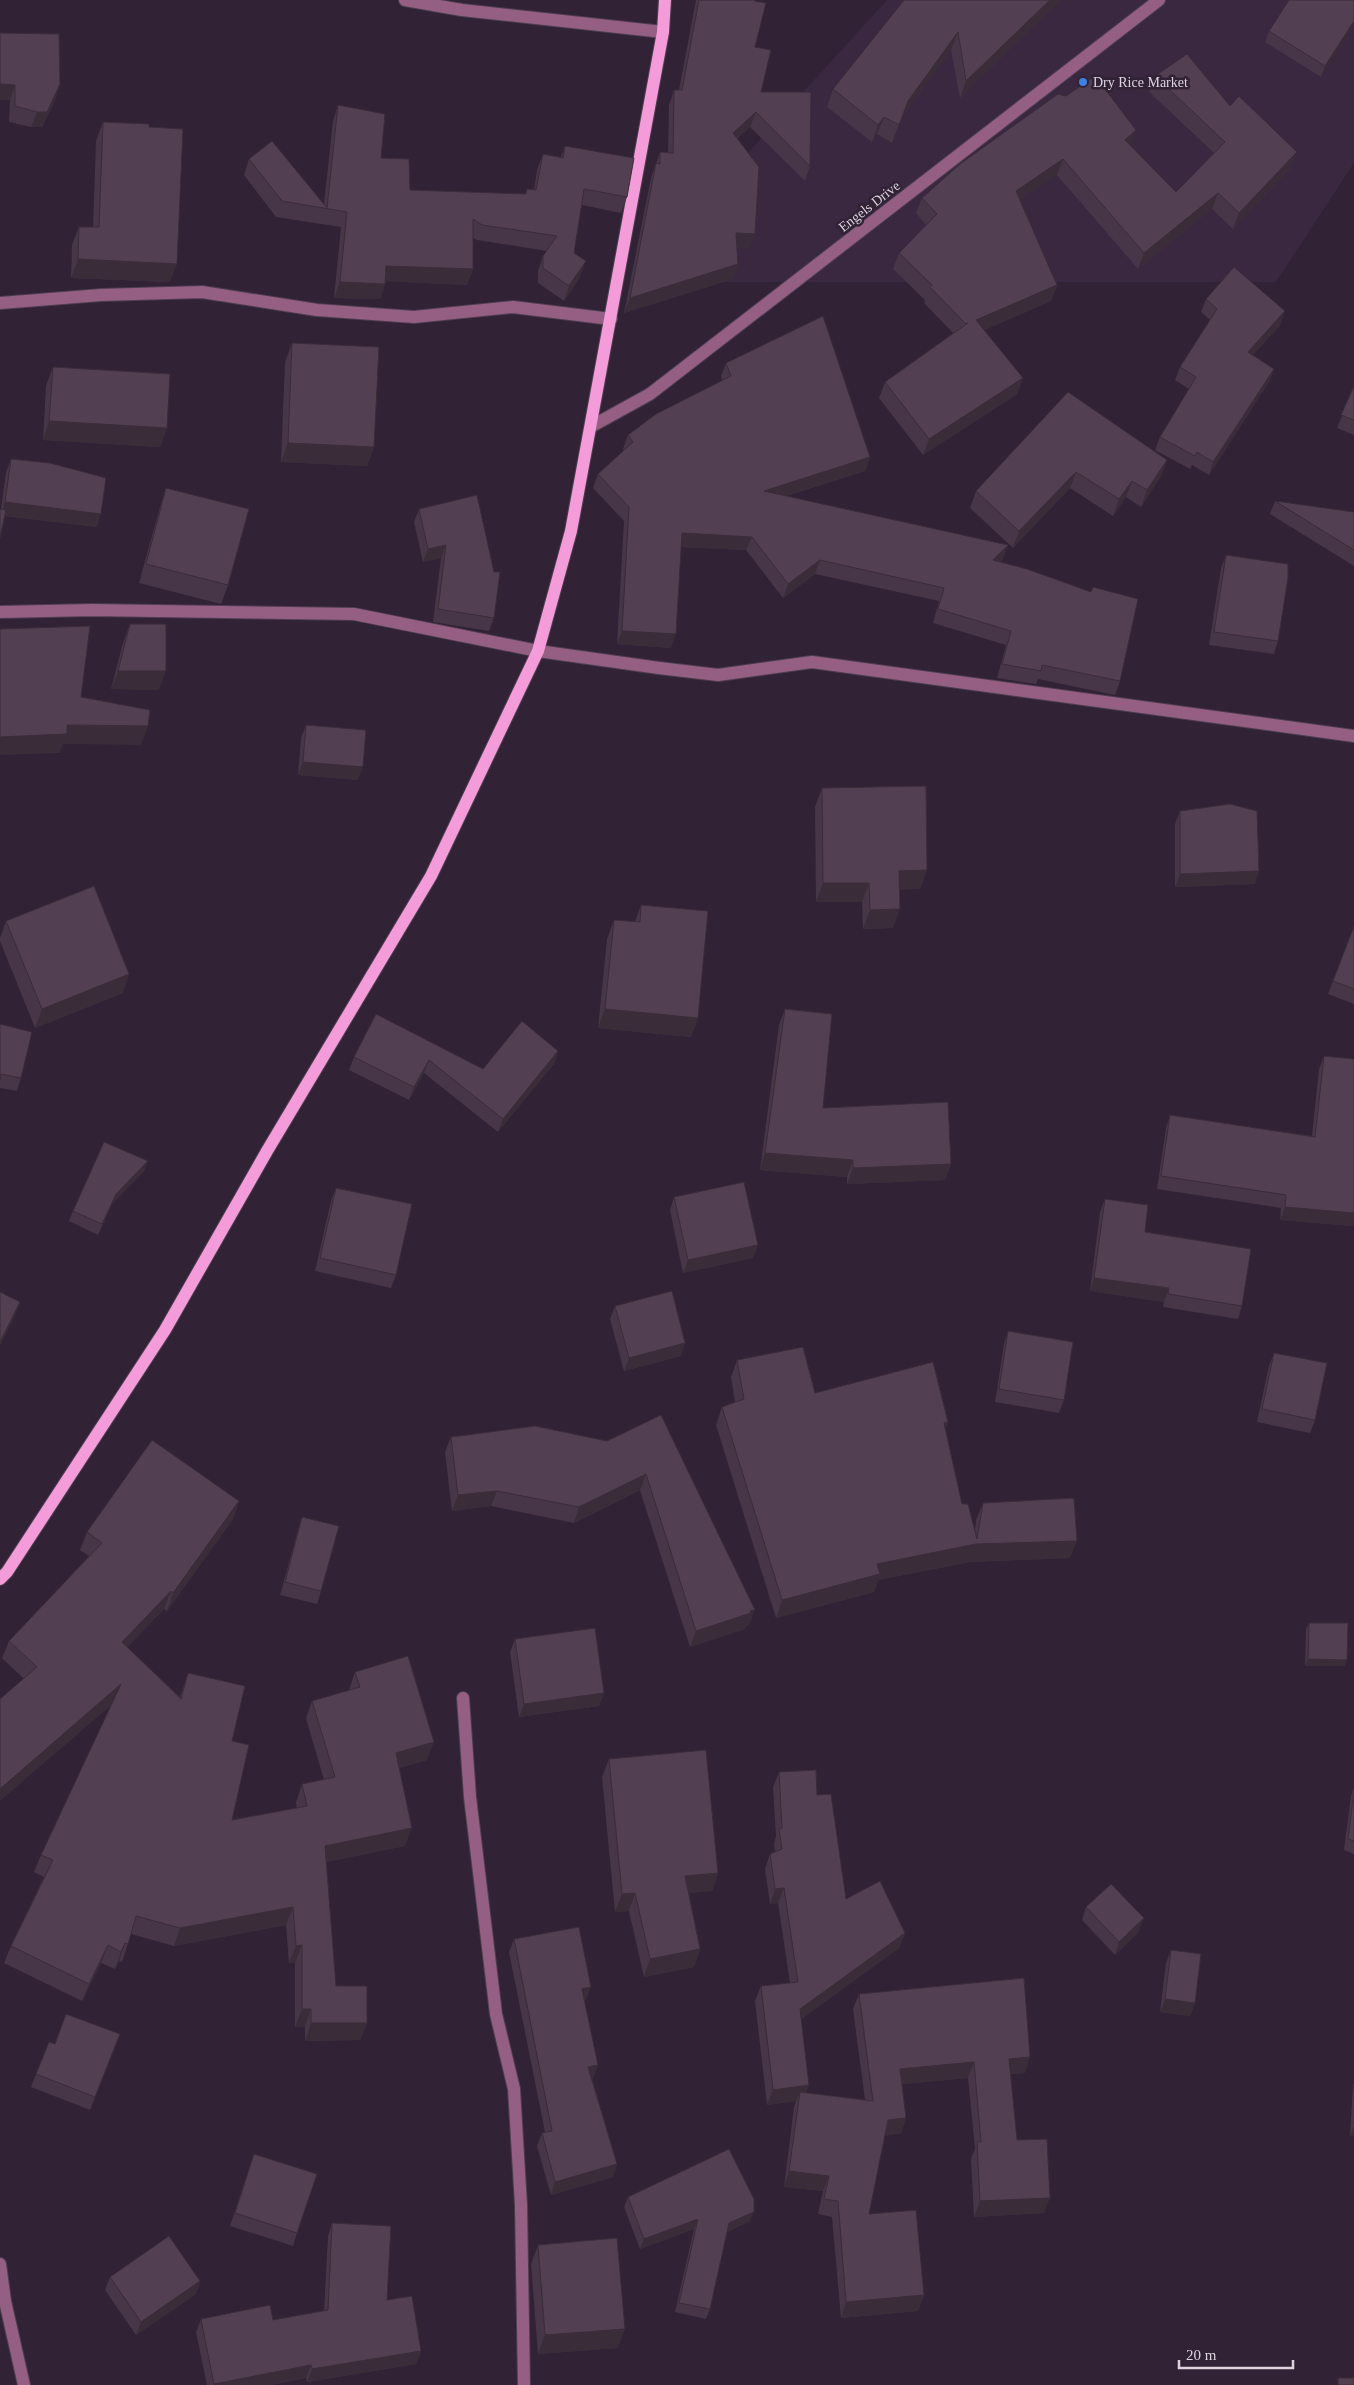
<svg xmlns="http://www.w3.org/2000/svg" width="1354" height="2385" viewBox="0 0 1354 2385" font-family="'Times New Roman',serif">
<rect width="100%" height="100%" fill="#312235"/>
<polygon fill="#3a2740" points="887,0 1354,0 1354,163 1276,282 630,282"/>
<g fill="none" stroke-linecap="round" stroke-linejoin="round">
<defs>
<g id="minor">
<polyline points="405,0 462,10 663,32"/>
<polyline points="0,303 101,295 202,292 317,310 414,317 513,307 611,319"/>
<polyline points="592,426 650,394 1159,0"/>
<polyline points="0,612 92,610 354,614 538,651 659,668 718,675 812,662 1354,736"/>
<polyline points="463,1698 470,1797 496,2014 514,2089 521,2205 524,2385"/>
<polyline points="0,2264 5,2301 24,2385"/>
</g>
<polyline id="major" points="0,1579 7,1572 165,1330 267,1151 431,876 538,651 571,531 663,32 665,0"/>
</defs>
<use href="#minor" stroke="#4d3e50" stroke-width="14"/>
<use href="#major" stroke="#4d3e50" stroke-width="14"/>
<use href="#minor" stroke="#945f83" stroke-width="12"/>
<use href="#major" stroke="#f49cd9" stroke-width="12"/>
</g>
<g fill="#473647">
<polygon points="696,0 755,0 755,47 761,92 810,166 805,181 750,127 738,138 750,249 737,248 738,264 733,279 624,313 651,178 660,152 668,153 669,105 674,90 679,90"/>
<polygon points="904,0 1061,0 960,98 951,50 901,119 892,143 877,134 872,142 827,107 833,89"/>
<polygon points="1354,0 1321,77 1265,42 1269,31"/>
<polygon points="0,33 60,84 55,100 42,127 31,127 9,122 10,100 0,100"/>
<polygon points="1155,76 1230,106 1297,152 1291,168 1233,229 1212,209 1138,269 1057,175 1020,200 1057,285 1051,301 984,330 1023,378 1017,394 923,455 879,398 885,382 953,333 924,303 925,300 893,269 899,253 926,225 916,213 922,198 1136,130 1130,146 1176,192 1214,153 1149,92"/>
<polygon points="338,105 381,158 410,190 525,194 527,189 534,190 537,170 543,154 561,157 565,146 627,197 621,213 582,205 574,253 580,277 564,301 538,283 538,271 543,256 547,251 477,240 473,238 473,269 467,285 386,281 380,299 334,298 341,227 276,217 244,175 249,159 324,204 333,121"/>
<polygon points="103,122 149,127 170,282 71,278 72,245 79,227 93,227 96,141"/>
<polygon points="1206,299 1281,324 1253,355 1274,369 1269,382 1209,475 1192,465 1190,469 1155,450 1160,437 1189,389 1175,380 1180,367 1210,320 1201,312"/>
<polygon points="292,343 374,447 367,466 281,462 285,362"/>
<polygon points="726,363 870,457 865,471 786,496 1003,559 1000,562 1120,681 1115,695 1038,679 1036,684 997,678 1006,645 933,623 939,601 815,574 783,598 746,550 681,547 671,648 617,644 624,521 593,488 598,474 624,450 623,449 628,435 722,381 721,376"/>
<polygon points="53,367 167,428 160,447 43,440 46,386"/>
<polygon points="1354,386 1354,435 1337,428"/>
<polygon points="1068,392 1167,460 1161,476 1141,507 1126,497 1113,516 1070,488 1013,548 970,508 976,491"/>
<polygon points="11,459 97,527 5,516 1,509 6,472"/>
<polygon points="166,488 228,585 221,604 139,583 160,507"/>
<polygon points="1275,501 1354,512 1354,566 1270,514"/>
<polygon points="419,509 494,572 494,618 489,631 433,622 441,558 423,562 414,522"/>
<polygon points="1226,555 1278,641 1274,654 1209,645 1221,568"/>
<polygon points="130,624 159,690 111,689 123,643"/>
<polygon points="306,725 358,780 298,775 301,738"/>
<polygon points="822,788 927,870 920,889 899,889 893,928 863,929 862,902 816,902 815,807"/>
<polygon points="1180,811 1255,884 1175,887 1175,824"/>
<polygon points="641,905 698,1018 691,1037 598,1028 607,939 614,920 635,922"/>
<polygon points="6,921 123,993 35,1028 0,941 0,938"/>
<polygon points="1354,926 1354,1004 1328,994"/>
<polygon points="785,1009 823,1108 951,1164 945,1180 847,1184 847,1177 760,1170 779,1025"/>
<polygon points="376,1014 483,1069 558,1051 554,1064 498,1132 424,1073 409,1100 349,1070 354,1057"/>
<polygon points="0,1024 21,1078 17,1091 0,1088"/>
<polygon points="1324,1056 1353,1226 1280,1220 1281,1208 1157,1189 1166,1128 1170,1115 1312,1136 1319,1069"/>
<polygon points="148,1161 144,1171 112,1204 98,1235 69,1221 73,1211"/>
<polygon points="336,1188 396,1275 391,1288 315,1271 331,1201"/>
<polygon points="674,1197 753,1258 683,1273 670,1210"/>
<polygon points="1105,1199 1145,1232 1242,1306 1238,1319 1163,1307 1164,1302 1090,1291 1100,1212"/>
<polygon points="615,1306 681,1356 624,1371 610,1319"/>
<polygon points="1008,1331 1064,1400 1059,1413 995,1402 1004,1344"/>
<polygon points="1274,1353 1315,1420 1310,1433 1257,1422 1269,1366"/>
<polygon points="737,1360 815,1393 948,1422 945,1429 962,1504 975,1530 976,1520 983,1503 1070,1558 970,1562 878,1580 874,1592 776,1618 716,1425 722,1407 735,1402 731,1377"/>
<polygon points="661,1415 749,1625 746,1626 745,1629 690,1647 640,1490 574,1523 491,1506 452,1511 445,1452 451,1437 607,1441"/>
<polygon points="239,1501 233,1519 167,1611 164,1609 127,1647 180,1697 188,1673 232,1741 232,1820 297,1808 296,1802 302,1784 324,1780 306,1718 312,1701 349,1690 355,1672 427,1760 399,1768 405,1846 326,1862 336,1986 367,2023 360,2040 305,2041 305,2027 295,2027 295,1963 289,1963 286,1925 174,1946 131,1934 122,1962 119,1961 115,1969 101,1963 82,2001 4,1963 11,1946 44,1877 34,1872 41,1855 112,1704 24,1679 2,1658 9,1641 89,1556 80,1550 87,1532"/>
<polygon points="302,1517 321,1591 317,1604 280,1595 298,1530"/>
<polygon points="1309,1623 1345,1666 1305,1666 1306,1629"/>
<polygon points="515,1639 604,1693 599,1706 519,1717 510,1652"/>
<polygon points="609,1759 718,1873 712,1891 689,1893 700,1949 694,1967 644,1977 629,1911 615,1912 602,1777"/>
<polygon points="779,1772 817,1795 846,1899 905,1933 899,1948 801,2019 809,2085 806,2093 865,2100 853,2009 859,1994 1025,2073 1011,2074 1017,2140 1044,2213 974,2217 971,2158 975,2149 968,2078 902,2084 906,2118 901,2133 884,2136 869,2214 924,2295 918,2311 841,2318 832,2217 818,2214 823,2191 784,2187 794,2107 796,2101 767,2105 755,2001 761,1986 790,1983 778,1903 770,1904 765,1869 770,1854 775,1852 774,1844 776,1836 773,1787"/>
<polygon points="1354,1787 1354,1854 1344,1850 1351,1796"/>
<polygon points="1086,1907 1139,1931 1115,1955 1082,1920"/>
<polygon points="514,1939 586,2000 584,2001 598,2065 593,2078 592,2078 617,2164 613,2177 551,2195 537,2146 542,2133 545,2132 509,1952"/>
<polygon points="1171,1950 1195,2003 1190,2016 1160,2012 1166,1963"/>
<polygon points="55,2044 115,2047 90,2110 31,2087 36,2074"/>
<polygon points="1354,2083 1354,2136 1350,2136 1353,2086"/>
<polygon points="254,2154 297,2233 293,2246 230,2226"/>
<polygon points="628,2197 750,2221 727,2232 710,2309 706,2319 675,2312 694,2229 640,2249 624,2207"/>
<polygon points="332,2223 387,2300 421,2351 416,2364 307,2382 306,2378 271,2385 207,2385 196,2332 201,2319 273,2320 324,2311 328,2236"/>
<polygon points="538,2245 618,2348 538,2354 531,2264"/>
<polygon points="110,2277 200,2281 196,2294 136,2335 105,2290"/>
</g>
<g fill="#3a2c39">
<polygon points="1050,0 1061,0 960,98 966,81"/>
<polygon points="1354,21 1354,25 1321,77 1325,66"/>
<polygon points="958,32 951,50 901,119 892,143 908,101"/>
<polygon points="0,84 15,85 10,100 0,100"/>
<polygon points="60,84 55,100 42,127 31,127 37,112"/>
<polygon points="756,112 750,127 728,147 733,133"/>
<polygon points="884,117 877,134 872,142 878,125"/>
<polygon points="1136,130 1130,146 1125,140"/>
<polygon points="1297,152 1291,168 1233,229 1239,213"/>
<polygon points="1063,159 1057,175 1010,207 1016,191"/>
<polygon points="1218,193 1212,209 1138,269 1144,253"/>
<polygon points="736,233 755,234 750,249 731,248"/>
<polygon points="78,259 177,264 170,282 71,278"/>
<polygon points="586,261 580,277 564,301 569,286"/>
<polygon points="738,264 733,279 624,313 630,298"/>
<polygon points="386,266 473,269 467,285 380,281"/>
<polygon points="340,282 385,284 380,299 334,298"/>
<polygon points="1057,285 1051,301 970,336 976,320"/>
<polygon points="1285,311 1281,324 1244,365 1248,352"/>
<polygon points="1274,369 1269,382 1209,475 1213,462"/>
<polygon points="1023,378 1017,394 923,455 929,439"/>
<polygon points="49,421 167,428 160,447 43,440"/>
<polygon points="288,443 374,447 367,466 281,462"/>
<polygon points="870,457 865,471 759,504 764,491"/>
<polygon points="1167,460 1161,476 1141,507 1147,490"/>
<polygon points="1076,472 1070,488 1013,548 1019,531"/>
<polygon points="1132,481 1126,497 1113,516 1119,499"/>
<polygon points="5,502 101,514 97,527 1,515"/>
<polygon points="682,533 752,537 746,550 677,547"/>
<polygon points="446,545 441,558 423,562 428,549"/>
<polygon points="1008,545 1003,559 988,574 993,560"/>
<polygon points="820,560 815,574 783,598 788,584"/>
<polygon points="622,631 676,634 671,648 617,644"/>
<polygon points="118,671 166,671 159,690 111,689"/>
<polygon points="67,725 148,726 141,745 63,744 60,753 0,755 0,737"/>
<polygon points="303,762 363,767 358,780 298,775"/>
<polygon points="927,870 920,889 892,890 899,871"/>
<polygon points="1259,871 1255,884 1175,887 1180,874"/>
<polygon points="823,883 869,883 862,902 816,902"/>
<polygon points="900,909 893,928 863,929 870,910"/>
<polygon points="129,974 123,993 35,1028 42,1009"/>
<polygon points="605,1009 698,1018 691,1037 598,1028"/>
<polygon points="558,1051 554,1064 498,1132 503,1119"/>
<polygon points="429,1060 424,1073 409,1100 414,1087"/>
<polygon points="765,1153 853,1160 847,1177 760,1170"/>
<polygon points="148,1161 144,1171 112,1204 98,1235 116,1194"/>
<polygon points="951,1164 945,1180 847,1184 853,1168"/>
<polygon points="1285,1207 1354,1213 1354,1222 1353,1226 1280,1220"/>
<polygon points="758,1245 753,1258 683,1273 688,1260"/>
<polygon points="1094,1278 1169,1288 1164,1302 1090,1291"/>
<polygon points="20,1302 15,1316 0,1346 0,1342"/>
<polygon points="685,1343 681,1356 624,1371 629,1358"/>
<polygon points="948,1422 941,1439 944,1423"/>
<polygon points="646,1474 640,1490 574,1523 579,1507"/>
<polygon points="497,1491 491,1506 452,1511 458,1495"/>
<polygon points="239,1501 233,1519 167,1611 173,1593"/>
<polygon points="1077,1541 1070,1558 970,1562 878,1580 874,1592 776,1618 782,1600 877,1564 976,1544"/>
<polygon points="171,1591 164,1609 116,1659 122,1642"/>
<polygon points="755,1610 749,1625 746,1626 745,1629 690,1647 696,1631"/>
<polygon points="1308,1659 1347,1660 1345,1666 1305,1666"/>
<polygon points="121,1684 115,1702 0,1801 0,1789"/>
<polygon points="604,1693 599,1706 519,1717 524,1704"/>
<polygon points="434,1742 427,1760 389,1771 396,1753"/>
<polygon points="412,1828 405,1846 318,1864 325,1846"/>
<polygon points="718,1873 712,1891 679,1894 685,1876"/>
<polygon points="784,1888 778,1903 770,1904 775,1889"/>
<polygon points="635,1893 629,1911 615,1912 622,1894"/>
<polygon points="293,1907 286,1925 174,1946 180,1928"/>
<polygon points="1144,1918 1139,1931 1115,1955 1119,1942"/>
<polygon points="905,1933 899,1948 795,2024 800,2009"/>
<polygon points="125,1943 119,1961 115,1969 121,1952"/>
<polygon points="108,1945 101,1963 82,2001 89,1984"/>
<polygon points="302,1945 295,1963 289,1963 296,1946"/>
<polygon points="700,1949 694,1967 644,1977 650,1959"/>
<polygon points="591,1987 586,2000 577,2002 582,1989"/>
<polygon points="1165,1999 1195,2003 1190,2016 1160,2012"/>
<polygon points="302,2009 311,2009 305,2027 295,2027"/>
<polygon points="311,2023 367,2023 360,2040 305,2041"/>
<polygon points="1030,2057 1025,2073 1004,2074 1009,2059"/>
<polygon points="974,2062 968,2078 894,2085 900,2069"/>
<polygon points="598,2065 593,2078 584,2080 588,2067"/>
<polygon points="809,2085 803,2100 800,2092 796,2101 767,2105 773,2090"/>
<polygon points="906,2118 901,2133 882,2136 888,2120"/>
<polygon points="1354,2126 1354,2136 1350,2136"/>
<polygon points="617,2164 613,2177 551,2195 555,2182"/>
<polygon points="789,2171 829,2176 823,2191 784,2187"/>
<polygon points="1050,2198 1044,2213 974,2217 980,2201"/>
<polygon points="754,2212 750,2221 726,2233 729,2223"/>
<polygon points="698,2219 694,2229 640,2249 644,2239"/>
<polygon points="200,2281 196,2294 136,2335 141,2322"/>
<polygon points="924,2295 918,2311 841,2318 846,2302"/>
<polygon points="625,2329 618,2348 538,2354 545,2335"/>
<polygon points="421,2351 416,2364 307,2382 312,2369"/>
<polygon points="311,2365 306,2378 271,2385 214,2385 214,2384"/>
</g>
<g fill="#533f52" stroke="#3a2c39">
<polygon points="699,0 755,0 755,1 766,3 755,47 771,50 761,92 811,92 810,166 756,112 733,133 759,167 755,234 736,233 738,264 630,298 656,163 660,164 660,152 673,153 674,90 682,90"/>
<polygon points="904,0 1050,0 966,81 958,32 908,101 899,125 884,117 878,125 833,89"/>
<polygon points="1289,0 1354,0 1354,21 1325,66 1269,31"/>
<polygon points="0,33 59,34 60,84 47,112 37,112 15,106 15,85 0,84"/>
<polygon points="1187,54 1230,106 1239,96 1297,152 1239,213 1218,193 1144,253 1063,159 1016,191 1057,285 976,320 1023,378 929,439 885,382 968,323 966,324 930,287 932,285 899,253 937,214 922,198 960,164 1058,94 1066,96 1095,76 1136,130 1125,140 1176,192 1225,142 1155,76"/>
<polygon points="338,105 385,114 381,158 409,159 410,190 526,194 527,189 536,190 543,154 563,158 565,146 634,158 627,197 584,189 574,253 586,261 569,286 543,268 543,256 557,236 482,225 473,219 473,269 386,266 385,284 340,282 347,212 282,201 249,159 272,141 327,208"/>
<polygon points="103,122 149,124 149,127 183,129 177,264 78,259 79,227 99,227"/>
<polygon points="1234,267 1285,311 1248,352 1274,369 1213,462 1197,452 1195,456 1160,437 1196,377 1180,367 1217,309 1206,299"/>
<polygon points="823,316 870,457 764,491 1008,545 993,560 1027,569 1091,592 1093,587 1138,599 1120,681 1042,665 1041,671 1002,664 1011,631 938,609 944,588 820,560 788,584 752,537 682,533 676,634 622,631 629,507 598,474 633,442 628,435 656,414 731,376 726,363"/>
<polygon points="292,343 379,347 374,447 288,443"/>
<polygon points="53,367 170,374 167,428 49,421"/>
<polygon points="1354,386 1354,420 1341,415"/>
<polygon points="1068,392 1167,460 1147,490 1132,481 1119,499 1076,472 1019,531 976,491"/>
<polygon points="11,459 50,463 106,478 101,514 5,502"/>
<polygon points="166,488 249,509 228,585 146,564"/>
<polygon points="477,495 494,572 500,572 494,618 438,609 446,545 428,549 419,509"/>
<polygon points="1275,501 1354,512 1354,550"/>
<polygon points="0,509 6,510 0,538"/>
<polygon points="1226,555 1288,564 1288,578 1278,641 1214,632"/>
<polygon points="130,624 166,624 166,671 118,671"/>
<polygon points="90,626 81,697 150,710 148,726 67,725 67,734 0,737 0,629"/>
<polygon points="306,725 366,730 363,767 303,762"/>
<polygon points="926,786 927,870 899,871 900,909 870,910 869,883 823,883 822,788"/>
<polygon points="1230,804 1257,811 1259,871 1180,874 1180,811"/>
<polygon points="94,886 129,974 42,1009 6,921"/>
<polygon points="641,905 708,911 698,1018 605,1009 614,920 640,922"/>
<polygon points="1354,926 1354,989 1333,981"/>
<polygon points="785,1009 832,1014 823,1108 948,1102 951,1164 853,1168 853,1160 765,1153"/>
<polygon points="376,1014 483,1069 522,1021 558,1051 503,1119 429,1060 414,1087 354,1057"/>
<polygon points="0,1024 32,1032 21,1078 1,1074 0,1080"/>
<polygon points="1324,1056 1354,1059 1354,1213 1285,1207 1286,1195 1161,1176 1170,1115 1315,1137"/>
<polygon points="104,1142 148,1161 116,1194 102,1224 73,1211"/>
<polygon points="744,1182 758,1245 688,1260 674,1197"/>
<polygon points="336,1188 412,1204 396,1275 320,1258"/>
<polygon points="1105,1199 1148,1205 1145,1232 1251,1249 1242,1306 1168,1294 1169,1288 1094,1278"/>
<polygon points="672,1291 685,1343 629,1358 615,1306"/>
<polygon points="0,1292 20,1302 0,1342"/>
<polygon points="1008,1331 1073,1342 1064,1400 999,1389"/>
<polygon points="803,1347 815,1393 933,1362 948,1422 944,1423 962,1504 968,1504 977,1539 983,1503 1074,1498 1077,1541 976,1544 877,1564 880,1574 782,1600 722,1407 744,1399 737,1360"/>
<polygon points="1274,1353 1327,1363 1315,1420 1262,1409"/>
<polygon points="661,1415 755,1610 750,1611 751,1613 696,1631 646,1474 579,1507 497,1491 458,1495 451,1437 535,1426 607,1441"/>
<polygon points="152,1440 239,1501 173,1593 171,1591 122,1642 181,1699 188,1673 245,1686 232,1741 249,1745 232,1820 307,1806 302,1784 335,1777 312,1701 360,1687 355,1672 408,1656 434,1742 396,1753 412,1828 325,1846 336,1986 367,1986 367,2023 311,2023 311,2009 302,2009 302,1945 296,1946 293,1907 180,1928 136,1916 128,1944 125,1943 121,1952 108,1945 89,1984 11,1946 53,1860 41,1855 121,1684 0,1789 0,1699 37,1667 9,1641 102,1543 87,1532"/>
<polygon points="302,1517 339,1526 321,1591 285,1582"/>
<polygon points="1309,1623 1348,1623 1347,1660 1308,1659"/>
<polygon points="595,1628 604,1693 524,1704 515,1639"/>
<polygon points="706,1750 718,1873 685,1876 700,1949 650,1959 635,1893 622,1894 609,1759"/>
<polygon points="816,1770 817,1795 831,1794 846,1899 880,1881 905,1933 800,2009 809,2085 773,2090 761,1986 798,1982 784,1888 775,1889 770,1854 782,1849 779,1829 782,1828 779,1772"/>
<polygon points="1354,1792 1354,1841 1348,1839"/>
<polygon points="1111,1884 1144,1918 1119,1942 1086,1907"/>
<polygon points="579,1927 591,1987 582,1989 598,2065 588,2067 617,2164 555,2182 542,2133 552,2131 514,1939"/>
<polygon points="1171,1950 1201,1954 1195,2003 1165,1999"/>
<polygon points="1024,1978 1030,2057 1009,2059 1017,2140 1047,2139 1050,2198 980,2201 977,2142 981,2142 974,2062 900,2069 906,2118 888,2120 869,2214 916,2210 924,2295 846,2302 838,2201 824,2199 829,2176 789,2171 800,2092 873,2101 859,1994"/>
<polygon points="66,2014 120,2034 95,2097 36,2074 49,2042 55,2044"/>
<polygon points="729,2149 754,2199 754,2212 729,2223 710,2309 679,2303 698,2219 644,2239 628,2197"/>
<polygon points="254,2154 317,2174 297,2233 235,2213"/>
<polygon points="332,2223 391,2226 387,2300 412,2296 421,2351 312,2369 311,2365 214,2384 201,2319 270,2305 273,2320 328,2310"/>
<polygon points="169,2236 200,2281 141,2322 110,2277"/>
<polygon points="617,2238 625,2329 545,2335 538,2245"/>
<rect x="1338" y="2378" width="16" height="7"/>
</g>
<circle fill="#3f7fe0" stroke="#312235" stroke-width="2" cx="1083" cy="82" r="5"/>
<g text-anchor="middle" stroke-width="5" stroke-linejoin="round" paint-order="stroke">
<g font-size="14" fill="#ded4e0" stroke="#312235" text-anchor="start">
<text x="1093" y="87">Dry Rice Market</text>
</g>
<g font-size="14" fill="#ded4e0" stroke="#312235">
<text transform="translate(869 206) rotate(-38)" y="5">Engels Drive</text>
</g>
</g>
<path d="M1179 2360v8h114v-8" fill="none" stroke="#ded4e0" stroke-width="2.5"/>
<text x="1186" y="2360" font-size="15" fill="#ded4e0" stroke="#312235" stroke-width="4" paint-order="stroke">20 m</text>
</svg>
